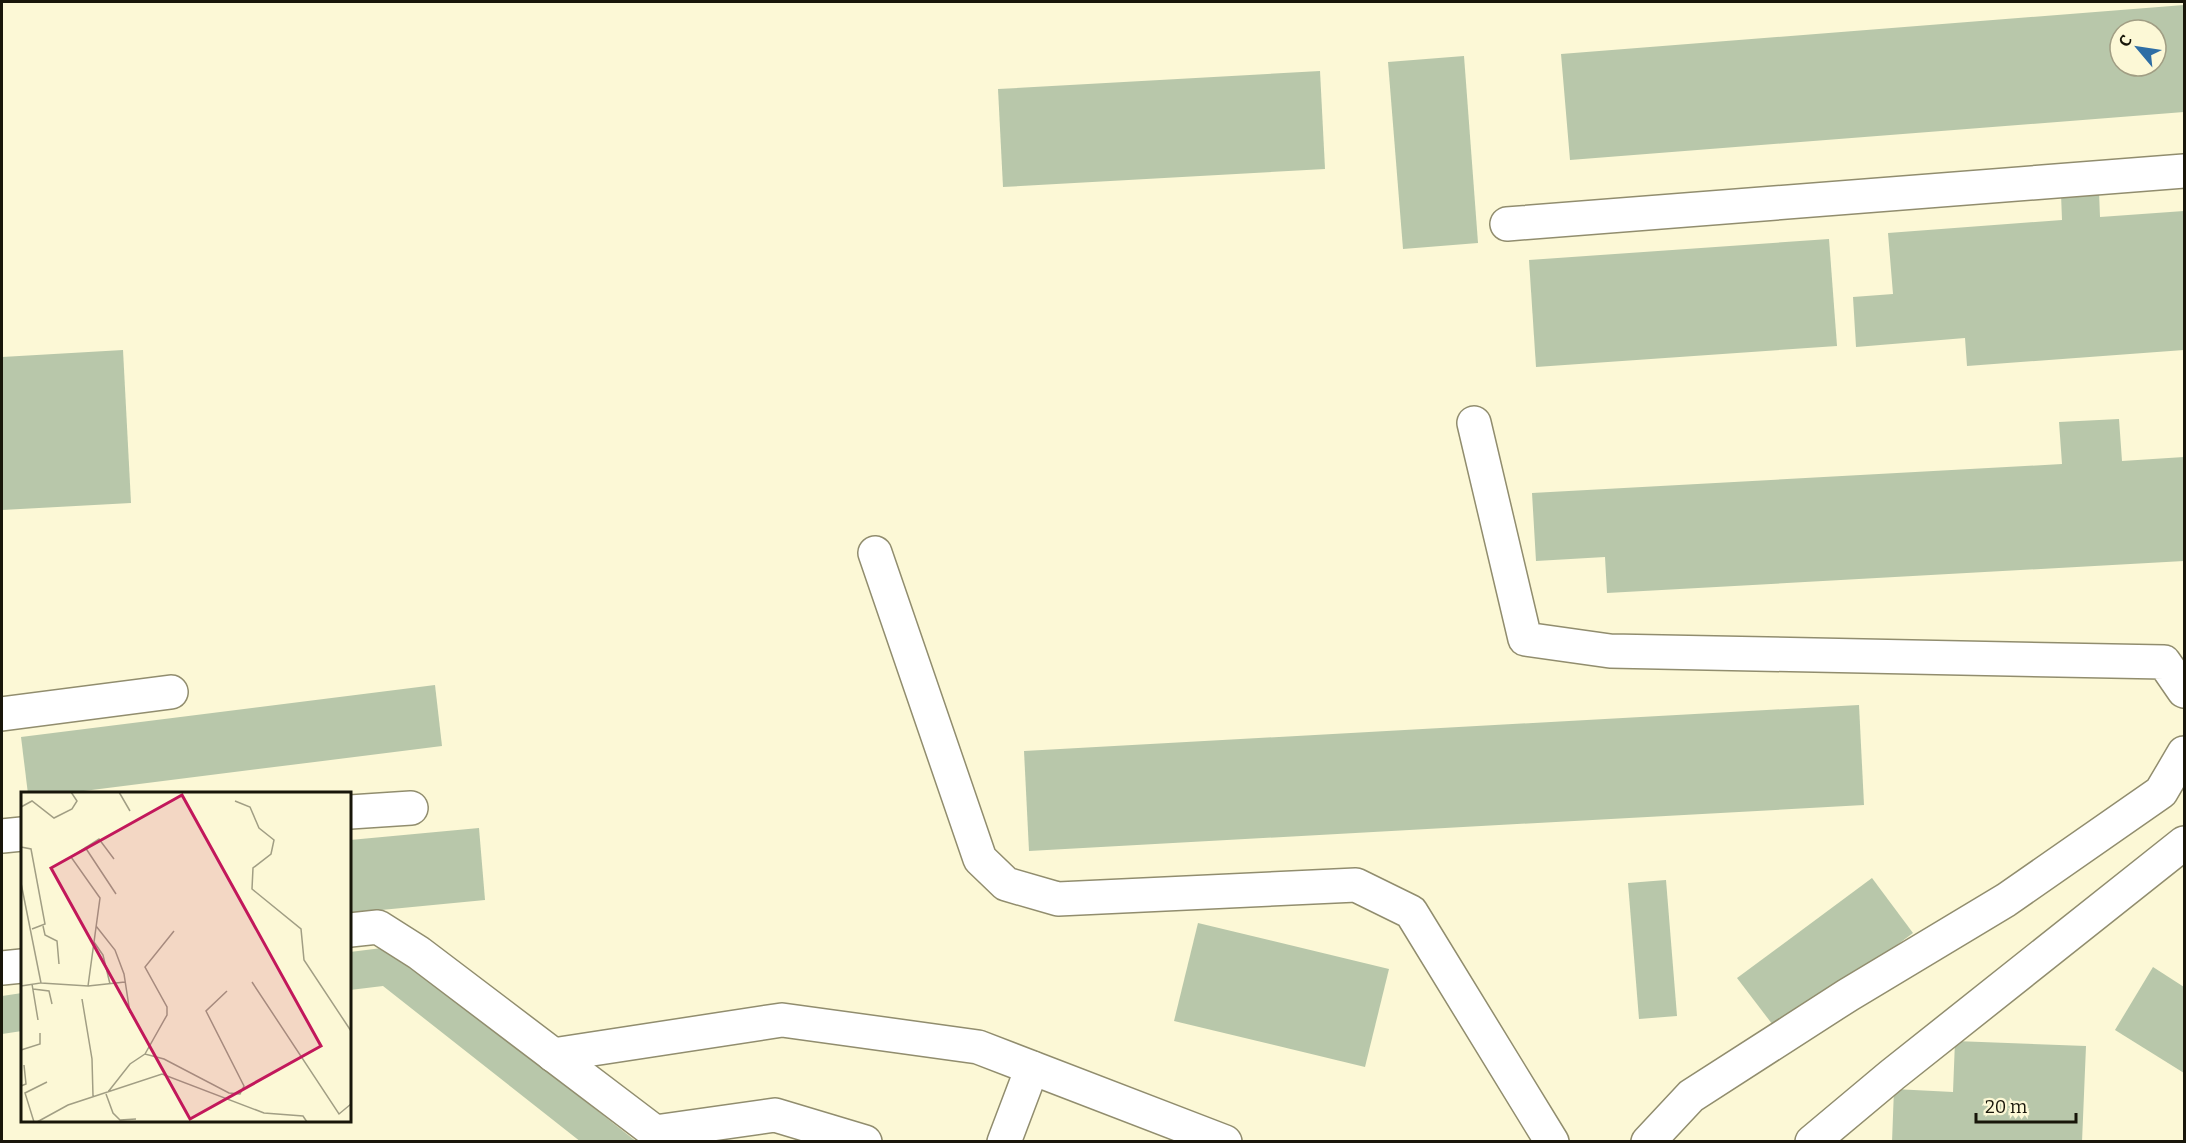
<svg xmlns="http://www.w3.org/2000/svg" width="2186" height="1143" viewBox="0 0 2186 1143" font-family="Bitter,serif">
<rect width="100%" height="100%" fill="#fcf8d6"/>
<g fill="#b8c7aa" fill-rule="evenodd">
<path d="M2184,5V112L1570,160L1561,54ZM2120,30H2156V66H2120Z"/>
<polygon points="1464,56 1478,243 1403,249 1388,62"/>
<polygon points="1320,71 1325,169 1003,187 998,89"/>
<polygon points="2099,191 2100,217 2184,211 2184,350 1967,366 1965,338 1856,347 1853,297 1893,294 1888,233 2062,220 2061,194"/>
<polygon points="1829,239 1837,346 1536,367 1529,260"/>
<polygon points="123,350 131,503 2,510 2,357"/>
<polygon points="2119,419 2122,461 2184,457 2184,561 1607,593 1605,557 1536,561 1532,493 2062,464 2059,422"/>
<polygon points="435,685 442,746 60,794 28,794 21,737"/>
<polygon points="1859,705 1864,805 1029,851 1024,751"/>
<polygon points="479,828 485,900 350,913 350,840"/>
<polygon points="1872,878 1913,933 1779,1033 1737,978"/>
<polygon points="1666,880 1677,1016 1639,1019 1628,883"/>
<polygon points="1198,923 1389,969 1365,1067 1174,1021"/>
<polygon points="390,947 637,1142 581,1142 383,986 350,990 350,952"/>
<polygon points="2153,967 2184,987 2184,1073 2115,1030"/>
<polygon points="22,993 22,1031 2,1034 2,996"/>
<polygon points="1955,1041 2086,1046 2082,1142 1892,1142 1894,1089 1953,1092"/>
</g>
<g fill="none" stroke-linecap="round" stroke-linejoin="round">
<defs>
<g id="minor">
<polyline points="1507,224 2184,171"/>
<polyline points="1474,423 1525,639 1610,651 2164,662 2184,691"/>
<polyline points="875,553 980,859 1006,884 1058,899 1356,885 1411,912 1552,1142"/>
<polyline points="2,714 171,692"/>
<polyline points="350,812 411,808"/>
<polyline points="2,836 22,834"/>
<polyline points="350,930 378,927 419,953 668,1142"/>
<polyline points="2,968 22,966"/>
<polyline points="553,1055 782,1020 978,1047 1225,1142"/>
<polyline points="655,1132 775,1115 865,1142"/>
<polyline points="1004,1142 1032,1068"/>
<polyline points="1648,1142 1691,1096 1848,995 2006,900 2161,792 2184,753"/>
<polyline points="1812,1142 1892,1075 2184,843"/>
</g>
</defs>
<use href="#minor" stroke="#918d6e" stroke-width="36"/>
<use href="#minor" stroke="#fff" stroke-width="33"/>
</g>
<g transform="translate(21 792)">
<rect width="330" height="330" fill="#fcf8d6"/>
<path fill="none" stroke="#a19e84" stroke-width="1.5" d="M98,0L109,19M214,9L229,15L238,36L253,48L250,62L232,76L231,97L280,137L283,168L330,239M0,15L11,9L33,26L51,17L56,9L50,0M0,55L10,57L24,132L11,137M64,55L95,102M0,91L20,191L0,194M22,134L24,143L36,149L38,172M75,134L94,158L103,182L109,221M73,150L82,163L89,192M231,190L318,322L330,312M20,191L67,194L79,106L50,65L78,47L93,67M11,192L17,228M67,194L104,190M12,197L28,199L31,212M61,207L71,267L72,304M0,258L19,252V241M124,262L146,223V215L124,175L153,139M0,294L5,292L3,273M87,300L109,272L124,262L143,267L208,301L219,302L223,294L185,219L206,199M85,302L92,321L99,328L115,327M13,330L4,301L26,290M16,330L47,313L141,282L243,321L282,324L286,330"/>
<path fill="#c2185b" fill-opacity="0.15" stroke="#c2185b" stroke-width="3" d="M161,3L300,254L169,327L30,76Z"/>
<rect width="330" height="330" fill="none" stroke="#18160a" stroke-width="3"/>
</g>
<rect width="2186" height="1143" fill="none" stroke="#18160a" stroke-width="6"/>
<g transform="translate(2138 48) rotate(299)"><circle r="28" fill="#fcf8d6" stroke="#a19e84" stroke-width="1.5"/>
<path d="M0-4.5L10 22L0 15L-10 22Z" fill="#2e6ea5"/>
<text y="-9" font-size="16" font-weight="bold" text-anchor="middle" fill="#18160a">С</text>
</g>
<path d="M1976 1113v9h100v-9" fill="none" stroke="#18160a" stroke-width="3"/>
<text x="1985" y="1113" font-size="18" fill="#18160a" stroke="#fcf8d6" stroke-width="4.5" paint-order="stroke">20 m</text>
</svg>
